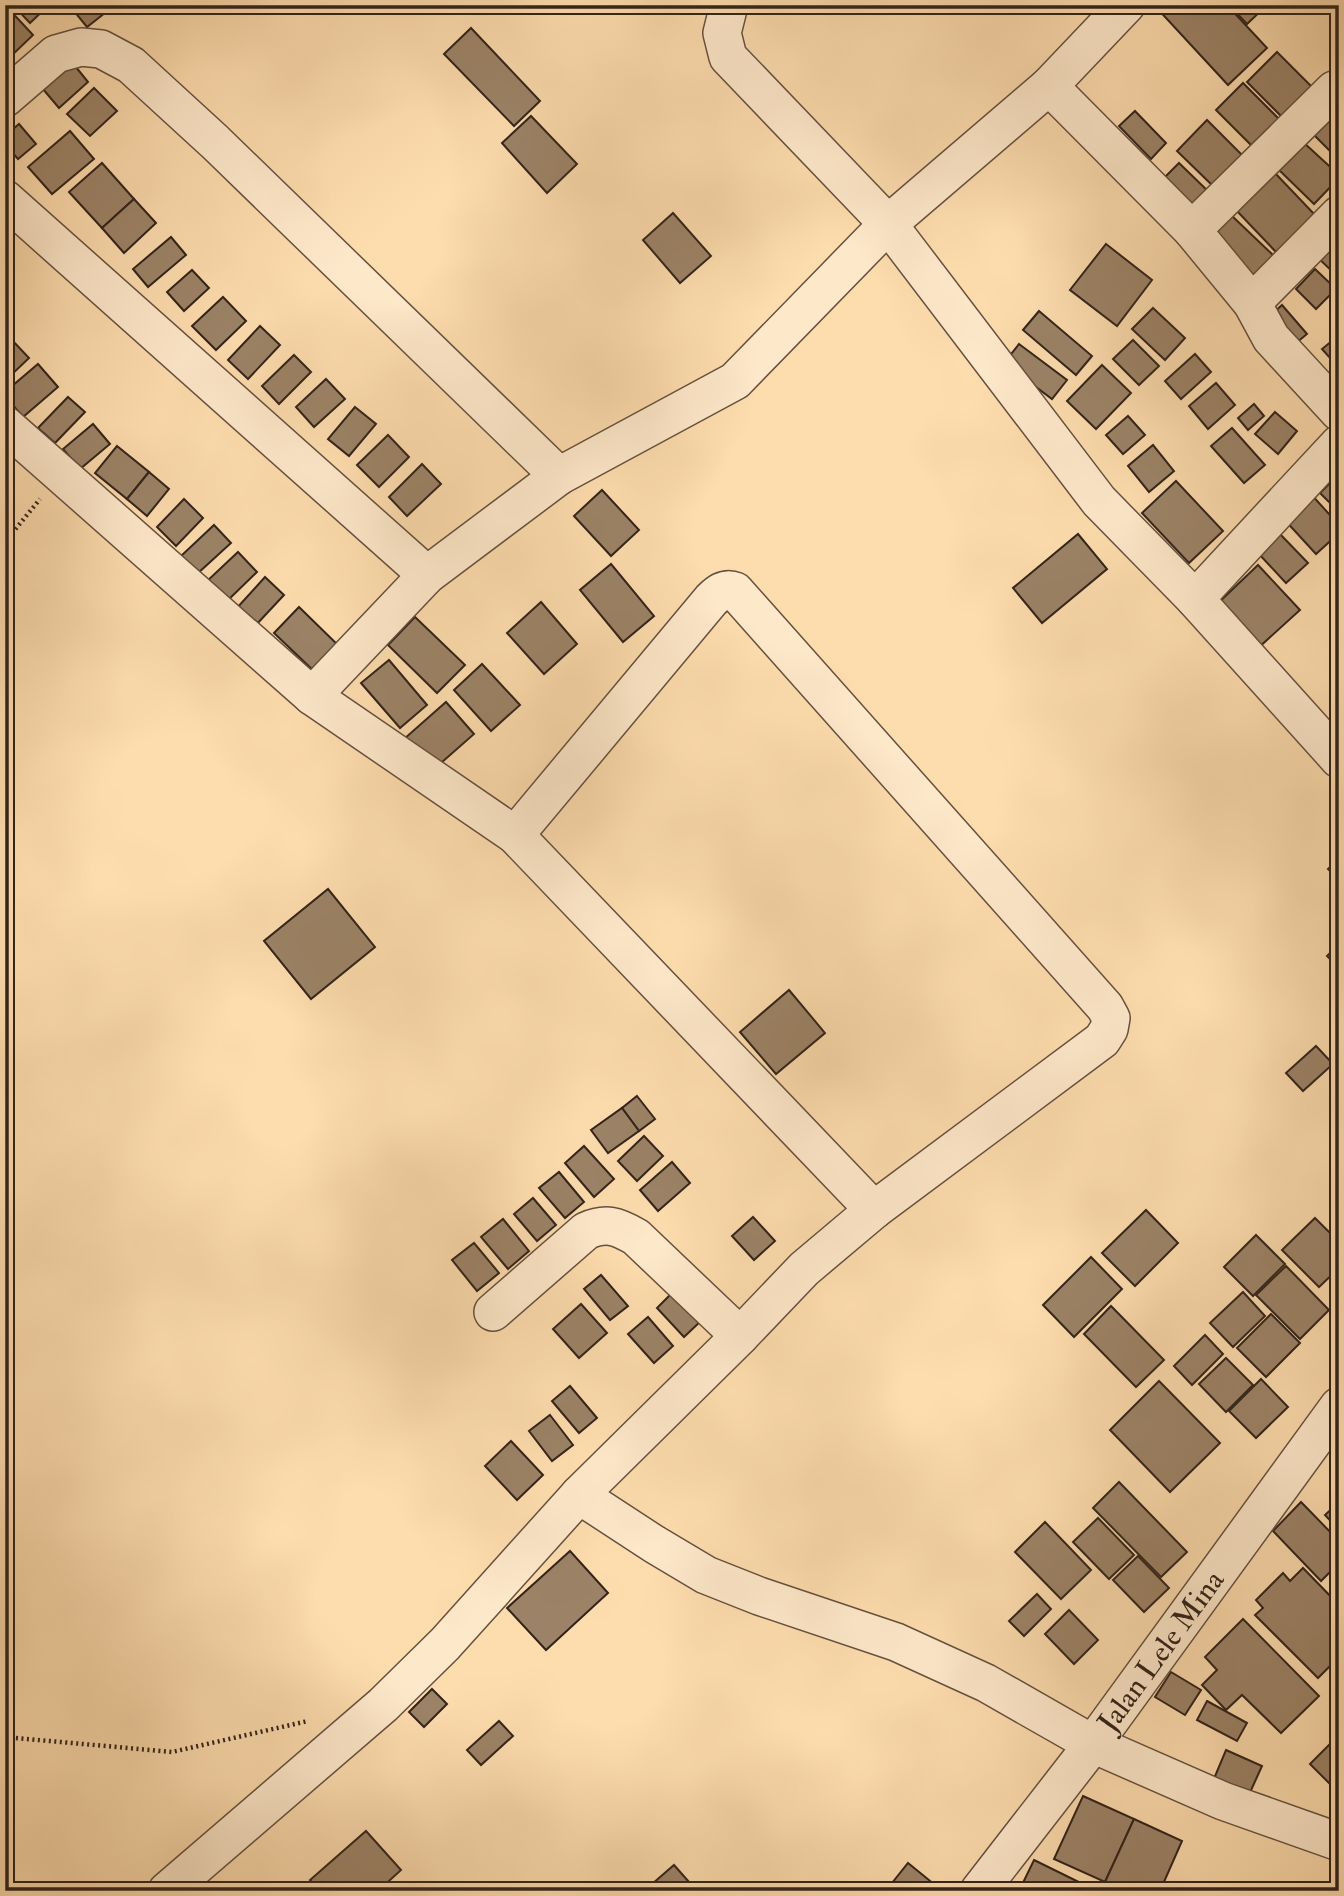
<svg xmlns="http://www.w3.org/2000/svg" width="1344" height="1896" viewBox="0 0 1344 1896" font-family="'IM FELL Double Pica',serif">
<rect width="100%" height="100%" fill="#fddcae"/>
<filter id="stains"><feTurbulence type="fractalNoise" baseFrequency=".00286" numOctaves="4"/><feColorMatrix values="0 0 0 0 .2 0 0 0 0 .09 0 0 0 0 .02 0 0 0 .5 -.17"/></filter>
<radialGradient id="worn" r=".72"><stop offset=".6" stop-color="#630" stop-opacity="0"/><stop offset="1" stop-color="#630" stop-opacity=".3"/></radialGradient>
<g fill="#9c8367" stroke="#32231a" stroke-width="2">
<polygon points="5,5 33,35 5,62"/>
<polygon points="13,5 49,5 30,23"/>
<polygon points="69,5 115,5 87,27"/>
<polygon points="1154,5 1227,5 1267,48 1228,85"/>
<polygon points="1229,5 1267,5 1247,24"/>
<polygon points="471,28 540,101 514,126 444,54"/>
<polygon points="1277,52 1313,88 1283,118 1247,82"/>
<polygon points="67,56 88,82 59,108 37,82"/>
<polygon points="1243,83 1279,119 1252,146 1216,110"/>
<polygon points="94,88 117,111 90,136 67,114"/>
<polygon points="1339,108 1339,160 1313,134"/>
<polygon points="1135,111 1166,143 1151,159 1119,126"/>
<polygon points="531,116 577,164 547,193 502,143"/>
<polygon points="1207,120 1243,156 1213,186 1177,151"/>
<polygon points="19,124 36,144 18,159 5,144 5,136"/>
<polygon points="70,131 94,159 52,194 28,167"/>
<polygon points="1303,142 1339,175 1339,178 1314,204 1278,169"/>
<polygon points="102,163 134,199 102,228 69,192"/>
<polygon points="1179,163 1212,195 1191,216 1159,183"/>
<polygon points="1274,172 1315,215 1276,252 1236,210"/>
<polygon points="134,199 156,223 124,253 102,228"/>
<polygon points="673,213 711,256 680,283 643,240"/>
<polygon points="1231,215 1275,257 1240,292 1197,250"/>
<polygon points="1339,227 1339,278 1313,253"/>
<polygon points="171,237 186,255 148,287 133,269"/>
<polygon points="1106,244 1152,280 1117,326 1070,290"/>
<polygon points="1315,269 1336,289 1316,309 1296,289"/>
<polygon points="192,270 209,288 184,311 167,292"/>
<polygon points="223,297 246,321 216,350 192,326"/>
<polygon points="1282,305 1307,334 1284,353 1260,325"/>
<polygon points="1153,308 1185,338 1165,360 1132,329"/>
<polygon points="1039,311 1092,356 1076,375 1023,330"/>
<polygon points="260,326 280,345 248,379 228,360"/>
<polygon points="1339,335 1339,368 1322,349"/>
<polygon points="11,339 29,358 5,381 5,345"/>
<polygon points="1133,340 1159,366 1139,385 1113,359"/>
<polygon points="1019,344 1067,380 1052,399 1004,363"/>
<polygon points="1195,354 1211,372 1181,399 1165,381"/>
<polygon points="294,355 311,372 279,404 262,386"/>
<polygon points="38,364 58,387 23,417 5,396 5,392"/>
<polygon points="1102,365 1131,393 1096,429 1067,401"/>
<polygon points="326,379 345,399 314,427 296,407"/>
<polygon points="1216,383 1235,405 1208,429 1189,406"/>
<polygon points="68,397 85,412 55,443 38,428"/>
<polygon points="1254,404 1264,416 1248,430 1238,418"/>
<polygon points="355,407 376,424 349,456 328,439"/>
<polygon points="1275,412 1297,431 1278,454 1255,434"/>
<polygon points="1128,416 1145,435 1123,454 1106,435"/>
<polygon points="93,424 110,444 80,469 63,449"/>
<polygon points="1232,428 1265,465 1244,483 1211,446"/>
<polygon points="388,435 409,457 379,487 357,465"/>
<polygon points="1153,445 1174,471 1149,492 1128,466"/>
<polygon points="117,446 149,472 127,499 95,473"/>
<polygon points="422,464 441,484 407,516 389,497"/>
<polygon points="149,472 169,489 147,516 127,499"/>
<polygon points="1339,474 1339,512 1320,493"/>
<polygon points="1176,481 1223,531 1189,563 1142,513"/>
<polygon points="602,490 639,530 611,556 574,516"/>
<polygon points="1309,492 1339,525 1339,533 1316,554 1282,517"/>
<polygon points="184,499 203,518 176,546 157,527"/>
<polygon points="214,525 231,543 197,574 181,556"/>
<polygon points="1279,533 1308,563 1286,583 1258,553"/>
<polygon points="1078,534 1107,569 1042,623 1013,588"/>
<polygon points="238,552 257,572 224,604 205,583"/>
<polygon points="611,564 654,616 623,642 580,590"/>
<polygon points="1258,565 1300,610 1256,650 1215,606"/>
<polygon points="265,577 284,595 255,626 236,609"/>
<polygon points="541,602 577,644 544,674 507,633"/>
<polygon points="299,607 342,649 318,675 274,633"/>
<polygon points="415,617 465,665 437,693 388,645"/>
<polygon points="389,660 427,705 400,728 361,683"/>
<polygon points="482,664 520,705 491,731 454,690"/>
<polygon points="446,702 474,734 433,770 404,739"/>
<polygon points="1339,858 1339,880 1328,869"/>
<polygon points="328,889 375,947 311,999 264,941"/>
<polygon points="1339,944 1339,968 1327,956"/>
<polygon points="789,990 825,1033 776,1074 740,1032"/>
<polygon points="1316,1046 1333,1064 1303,1091 1286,1073"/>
<polygon points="637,1096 655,1119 639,1131 622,1108"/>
<polygon points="622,1108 639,1131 608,1153 591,1130"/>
<polygon points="644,1136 663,1156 637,1181 618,1161"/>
<polygon points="584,1146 614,1179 594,1197 565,1163"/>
<polygon points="672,1162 690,1183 658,1211 640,1190"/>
<polygon points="559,1172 584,1202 565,1218 539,1188"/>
<polygon points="533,1198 556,1225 537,1241 514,1214"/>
<polygon points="1146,1210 1178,1243 1135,1286 1102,1253"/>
<polygon points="753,1217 775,1241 754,1260 732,1236"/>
<polygon points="1315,1218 1339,1242 1339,1268 1319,1287 1282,1250"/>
<polygon points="503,1219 529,1251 508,1269 481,1237"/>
<polygon points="1256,1235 1285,1264 1253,1296 1224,1267"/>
<polygon points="474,1243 499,1273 477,1291 452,1260"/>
<polygon points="1091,1257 1122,1289 1074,1337 1043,1305"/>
<polygon points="1286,1266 1329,1310 1300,1339 1256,1295"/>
<polygon points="601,1275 628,1306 610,1320 584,1289"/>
<polygon points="675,1290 703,1319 684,1337 657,1308"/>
<polygon points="1243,1292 1265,1316 1233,1347 1210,1323"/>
<polygon points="581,1304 607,1333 579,1358 553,1329"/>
<polygon points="1111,1306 1164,1360 1136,1387 1084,1334"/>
<polygon points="1271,1314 1300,1343 1266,1377 1237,1348"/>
<polygon points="648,1317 673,1346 654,1363 628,1334"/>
<polygon points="1205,1335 1223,1354 1192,1385 1174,1366"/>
<polygon points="1226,1358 1253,1385 1226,1412 1199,1384"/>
<polygon points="1261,1379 1288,1407 1256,1438 1229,1411"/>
<polygon points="1159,1381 1220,1443 1170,1492 1110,1430"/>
<polygon points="570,1386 597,1418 579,1433 552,1401"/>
<polygon points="550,1415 573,1445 552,1461 529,1431"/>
<polygon points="511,1441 543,1475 517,1500 485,1466"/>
<polygon points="1119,1482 1187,1552 1161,1577 1093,1508"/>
<polygon points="1301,1502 1339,1541 1339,1563 1321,1581 1273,1531"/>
<polygon points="1339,1502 1339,1530 1325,1515"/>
<polygon points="1098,1518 1134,1555 1109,1579 1073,1542"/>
<polygon points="1045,1522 1091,1570 1061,1599 1015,1552"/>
<polygon points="570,1551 608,1593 546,1650 507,1608"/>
<polygon points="1138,1556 1169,1588 1144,1612 1113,1580"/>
<polygon points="1303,1568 1339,1605 1339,1657 1318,1678 1255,1615 1263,1608 1256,1600 1283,1573 1290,1581"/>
<polygon points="1037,1594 1051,1609 1024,1636 1009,1621"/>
<polygon points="1069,1610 1098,1640 1074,1664 1045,1634"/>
<polygon points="1243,1619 1319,1696 1281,1733 1242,1695 1226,1710 1202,1685 1217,1670 1205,1657"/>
<polygon points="1171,1672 1201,1690 1185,1715 1155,1697"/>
<polygon points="432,1689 447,1704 424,1727 409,1712"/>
<polygon points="1207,1701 1247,1723 1237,1741 1197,1720"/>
<polygon points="499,1721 513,1736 481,1765 467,1750"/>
<polygon points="1339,1735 1339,1793 1310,1764"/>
<polygon points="1226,1750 1262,1766 1243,1808 1208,1793"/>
<polygon points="1083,1796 1134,1819 1105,1882 1054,1859"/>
<polygon points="1134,1819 1182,1841 1160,1891 1126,1891 1105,1882"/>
<polygon points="366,1831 401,1870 378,1891 320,1891 310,1880"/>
<polygon points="1034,1860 1093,1889 1092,1891 1019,1891"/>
<polygon points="908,1863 940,1889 938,1891 902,1891 892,1883"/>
<polygon points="674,1865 697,1891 644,1891"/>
</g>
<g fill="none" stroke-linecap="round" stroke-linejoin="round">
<defs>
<g id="minor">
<polyline points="729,5 722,33 728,57 888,224 1099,501 1195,599 1339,759"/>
<polyline points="1049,86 1192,230 1252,303 1271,338 1339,412"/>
<polyline points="5,98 56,54 81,47 101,49 131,65 215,142 559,476"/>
<polyline points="5,199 427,575"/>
<polyline points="1192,230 1334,90"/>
<polyline points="1252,303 1339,215"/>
<polyline points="5,425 312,696 515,835 874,1210 804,1269 740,1336 579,1495"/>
<polyline points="1195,599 1339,444"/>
<polyline points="312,696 427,575 559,476 735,381 888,224 1049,86 1126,5"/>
<path d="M515,835L711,600C718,593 725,587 735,591L1105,1007L1111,1018L1109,1029L1102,1040L874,1210"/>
<path d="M493,1312L586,1231C606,1222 617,1226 636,1237L740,1336"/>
<polyline points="167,1891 383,1705 445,1644 579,1495 654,1544 706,1575 759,1596 896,1642 986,1683 1093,1744 1223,1801 1339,1842"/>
<path id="s1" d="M979,1891L1093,1744L1339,1406"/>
</g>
</defs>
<use href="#minor" stroke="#65513f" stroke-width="40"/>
<g stroke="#32231a" stroke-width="4.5" stroke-dasharray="2 3.5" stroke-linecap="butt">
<polyline points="5,542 40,499"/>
<polyline points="5,1737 172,1752 308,1721"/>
</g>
<use href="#minor" stroke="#fee8ca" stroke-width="37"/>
</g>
<g text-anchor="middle" stroke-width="5" stroke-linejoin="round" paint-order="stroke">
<g font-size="30" fill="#32231a" stroke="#fee8ca">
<text dy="10" stroke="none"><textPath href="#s1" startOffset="301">Jalan Lele Mina</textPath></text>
</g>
</g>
<rect width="1344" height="1896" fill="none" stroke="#fddcae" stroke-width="28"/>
<rect x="7" y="7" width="1330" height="1882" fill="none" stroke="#32231a" stroke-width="3.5"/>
<rect x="14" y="14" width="1316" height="1868" fill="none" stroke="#32231a" stroke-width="2"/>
<rect width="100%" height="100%" filter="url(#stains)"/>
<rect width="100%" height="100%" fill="url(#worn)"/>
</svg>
